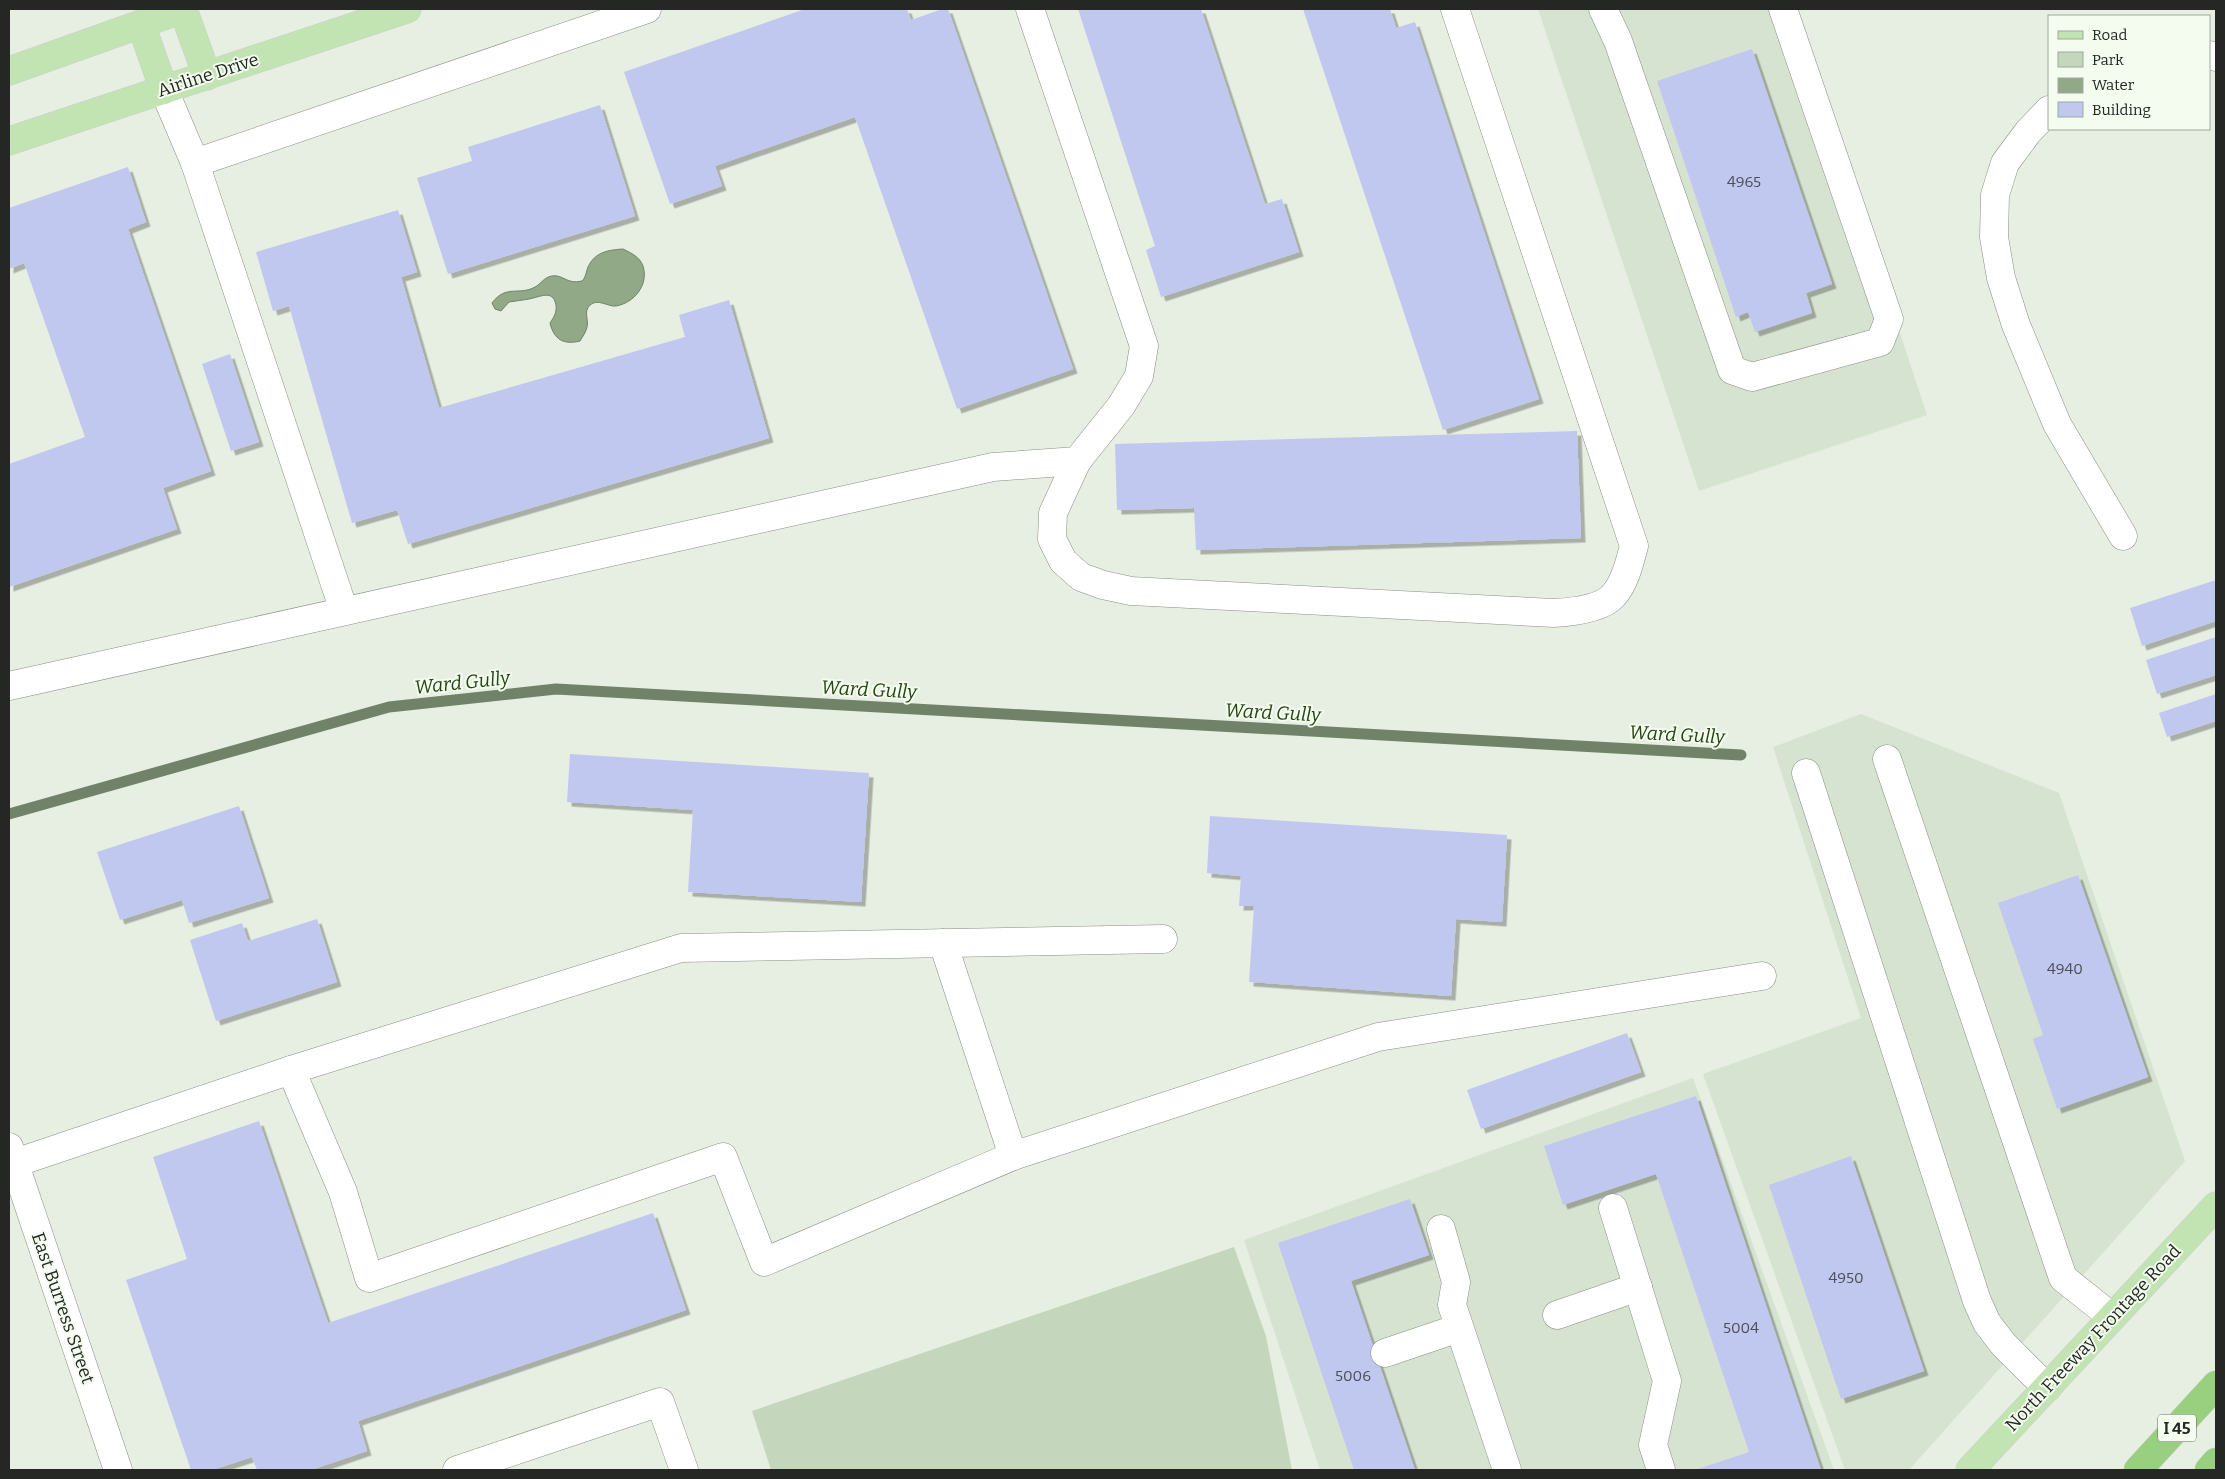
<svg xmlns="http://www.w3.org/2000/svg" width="2225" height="1479" viewBox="0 0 2225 1479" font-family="Bitter,serif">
<defs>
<filter id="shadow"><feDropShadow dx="4.5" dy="4.5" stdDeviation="0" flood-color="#0004"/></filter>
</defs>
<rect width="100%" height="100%" fill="#e6efe2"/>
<g fill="#d6e3d0">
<polygon points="1538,9 1793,9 1927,415 1699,491"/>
<polygon points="1861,714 2059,793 2185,1161 1909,1470 1845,1470 1703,1074 1861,1018 1773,747"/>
<polygon points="1693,1078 1834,1470 1320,1470 1244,1240"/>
</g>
<polygon fill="#c4d7bc" points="1234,1247 1266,1336 1292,1470 771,1470 752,1411"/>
<path fill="#91a986" stroke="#708268" d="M623,249C631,253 640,257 643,266C649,285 634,303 616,306C608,307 598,298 590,305C583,312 589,319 587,327C586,332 583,336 580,341C564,345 554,340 550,323C554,317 557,312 556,305C553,289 540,297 529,299C523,300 516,301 509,302L501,311L495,309L492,303C506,284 519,296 535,287C541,284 544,277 552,276C563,274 567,285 582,281C586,277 586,272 588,267C595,252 608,250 623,249Z"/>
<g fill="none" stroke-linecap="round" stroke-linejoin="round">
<polyline stroke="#708268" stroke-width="11" points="9,814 389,707 556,689 1741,755"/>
</g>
<g fill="#c1c8f0" filter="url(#shadow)">
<polygon points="805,9 907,9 911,20 942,9 948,9 1073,369 957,409 855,117 715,166 722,186 670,204 624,72"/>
<polygon points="1078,9 1201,9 1265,204 1282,199 1299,252 1161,297 1146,250 1155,246"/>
<polygon points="1303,9 1390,9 1396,28 1415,22 1539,399 1443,430"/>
<polygon points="1752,49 1832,284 1806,293 1812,313 1755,332 1748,312 1736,317 1657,81"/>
<polygon points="600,105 635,216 448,274 417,178 472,161 468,147"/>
<polygon points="128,167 146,222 128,229 211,471 163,488 177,529 9,587 9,464 85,437 24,263 9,269 9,208"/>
<polygon points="398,210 417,272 401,277 439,408 685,337 679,315 729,300 769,438 408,544 397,510 352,523 289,306 273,311 256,252"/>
<polygon points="230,354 259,442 231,451 202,364"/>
<polygon points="1577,431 1581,538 1196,550 1194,508 1117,510 1115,444"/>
<polygon points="2216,580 2216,621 2142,646 2130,608"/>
<polygon points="2216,637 2216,675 2157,694 2146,660"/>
<polygon points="2216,694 2216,721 2167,737 2159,713"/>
<polygon points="570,754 869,773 861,902 688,892 693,810 567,802"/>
<polygon points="239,806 269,898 189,923 182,900 120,920 97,852"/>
<polygon points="1210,816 1507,835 1502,922 1456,919 1451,996 1249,982 1254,906 1239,906 1241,876 1207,873"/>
<polygon points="2078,875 2148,1077 2057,1109 2033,1039 2043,1035 1998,903"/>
<polygon points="317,919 337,982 216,1021 190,940 242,923 248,941"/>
<polygon points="1627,1033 1641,1072 1481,1129 1467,1090"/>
<polygon points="1696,1096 1821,1470 1695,1470 1749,1452 1656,1174 1563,1205 1544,1146"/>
<polygon points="259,1121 328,1323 653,1213 686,1310 358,1421 367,1451 311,1470 257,1470 252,1457 212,1470 191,1470 126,1280 187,1259 153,1157"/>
<polygon points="1851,1156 1924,1371 1841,1399 1769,1185"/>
<polygon points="1410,1199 1429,1255 1351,1281 1415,1470 1354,1470 1278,1243"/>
</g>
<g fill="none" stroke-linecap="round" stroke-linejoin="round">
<defs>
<g id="minor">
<polyline points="1603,9 1618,41 1732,370 1752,377 1880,342 1889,319 1783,9"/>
<polyline points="2209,55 2216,57"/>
<polyline points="164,90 195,163 647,9"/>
<polyline points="2049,110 2028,132 2005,163 1995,195 1994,237 2001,278 2016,325 2057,424 2123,536"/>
<polyline points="195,163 344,611"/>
<path d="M1077,461L1053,513L1052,539L1063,561L1081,577L1103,585L1131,591L1554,613C1571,612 1601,609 1613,596C1625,583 1630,561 1634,546L1455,9"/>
<polyline points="9,686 993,467 1077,461 1121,406 1139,376 1144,346 1030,9"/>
<polyline points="1887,759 2063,1278 2112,1317"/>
<polyline points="1806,773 1977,1301 1987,1323 2003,1344 2047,1388"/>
<polyline points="943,943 1013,1156"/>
<polyline points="291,1070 343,1192 369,1278 723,1157 764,1262 1013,1156 1378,1037 1762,976"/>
<polyline points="9,1147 118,1470"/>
<polyline points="15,1163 291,1070 681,948 1163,939"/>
<polyline points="1613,1208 1667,1381 1653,1445 1661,1470"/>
<polyline points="1441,1229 1456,1282 1452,1305 1507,1470"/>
<polyline points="1557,1315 1638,1287"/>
<polyline points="1385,1353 1459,1328"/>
<polyline points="457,1470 660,1402 684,1470"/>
</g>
<g id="major">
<polyline points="183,9 207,76"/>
<polyline points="141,24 164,90"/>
<polyline points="9,71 183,9"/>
<polyline points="9,141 407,9"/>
<polyline points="1970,1470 2216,1206"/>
</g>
<g id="highway">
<polyline points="2138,1470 2216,1385"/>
<polyline points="2209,1470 2216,1462"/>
</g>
</defs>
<use href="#minor" stroke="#889084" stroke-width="29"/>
<use href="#major" stroke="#cfcfcf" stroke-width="29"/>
<use href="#highway" stroke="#cfcfcf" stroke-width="29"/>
<use href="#minor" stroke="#fff" stroke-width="28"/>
<use href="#major" stroke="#c2e3b2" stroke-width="28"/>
<use href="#highway" stroke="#99d07f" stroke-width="28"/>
</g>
<g text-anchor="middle" stroke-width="4" stroke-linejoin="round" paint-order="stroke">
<g font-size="15" fill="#4b4f56">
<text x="1744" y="187">4965</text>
<text x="2065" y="974">4940</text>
<text x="1846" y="1283">4950</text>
<text x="1741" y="1333">5004</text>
<text x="1353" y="1381">5006</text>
</g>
<rect fill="#f3fcef" stroke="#626760" stroke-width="1" x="2158" y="1414.5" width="38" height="27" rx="4"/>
<g font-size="16" font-weight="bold" fill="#242723">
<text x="2177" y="1434">I 45</text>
</g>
<g font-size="18" fill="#242723" stroke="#f3fcef">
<text transform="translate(208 75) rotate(-18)" y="6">Airline Drive</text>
<text transform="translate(63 1308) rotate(71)" y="6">East Burress Street</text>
<text transform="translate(2093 1338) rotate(-47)" y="6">North Freeway Frontage Road</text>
</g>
<g font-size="19" font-style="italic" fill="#254513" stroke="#f3fcef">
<text transform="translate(462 682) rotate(-6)" y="7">Ward Gully</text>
<text transform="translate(869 689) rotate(3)" y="7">Ward Gully</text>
<text transform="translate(1273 712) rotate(3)" y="7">Ward Gully</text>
<text transform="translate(1677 734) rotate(3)" y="7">Ward Gully</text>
</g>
</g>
<rect width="2225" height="1479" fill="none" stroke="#242723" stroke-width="20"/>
<rect x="2048" y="15" width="162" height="115" fill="#f3fcef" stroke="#a0a79d"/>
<rect x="2058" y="31" width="25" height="8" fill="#c2e3b2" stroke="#a0a79d"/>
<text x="2092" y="40" font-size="15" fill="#242723">Road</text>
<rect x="2058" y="52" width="25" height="15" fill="#c4d7bc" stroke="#a0a79d"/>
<text x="2092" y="65" font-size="15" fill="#242723">Park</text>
<rect x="2058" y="78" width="25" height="15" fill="#91a986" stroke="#a0a79d"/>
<text x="2092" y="90" font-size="15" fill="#242723">Water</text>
<rect x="2058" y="102" width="25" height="15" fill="#c1c8f0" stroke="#a0a79d"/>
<text x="2092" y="115" font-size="15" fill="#242723">Building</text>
</svg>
